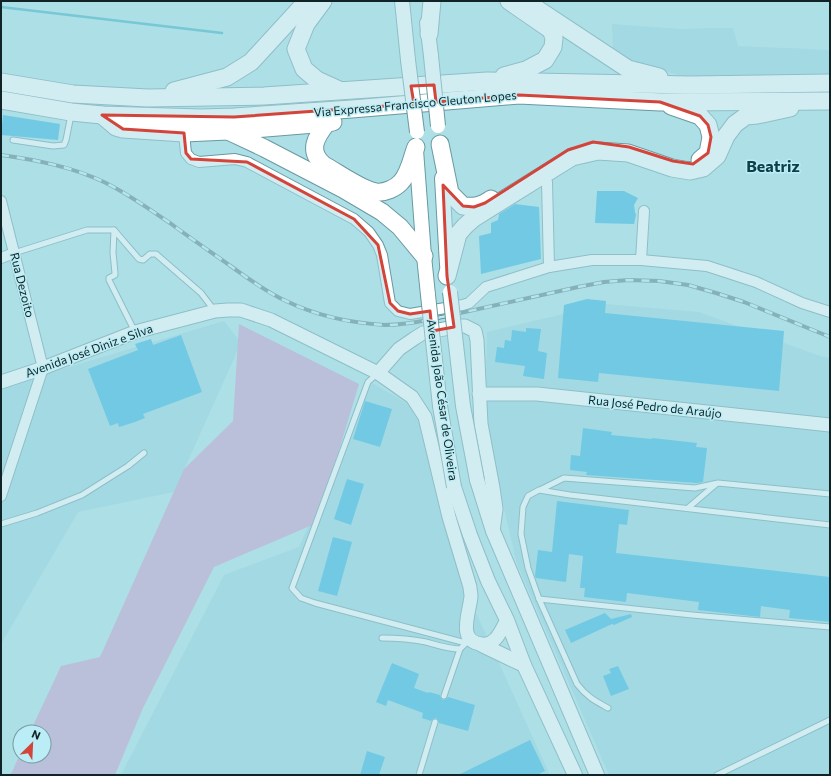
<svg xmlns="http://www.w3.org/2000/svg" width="831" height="776" viewBox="0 0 831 776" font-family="Commissioner,sans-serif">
<rect width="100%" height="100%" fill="#addfe7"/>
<g fill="#98d3dc">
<polygon points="612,24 680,29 713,28 733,28 738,46 830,50 830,79 693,79 631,62 613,50"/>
<polygon points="606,304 699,312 817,355 830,358 830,775 609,775 517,564 485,428 487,332"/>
<polygon points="224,321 241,343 174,492 78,512 1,644 1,389 32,378"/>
<polygon points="372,383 420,411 467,593 550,775 121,775 224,575 299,547"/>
</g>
<polygon fill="#ca9cc7" points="239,324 359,384 317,523 214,567 143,708 115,775 9,775 12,772 20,754 20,756 44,756 44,732 30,732 61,666 100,657 184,469 233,421"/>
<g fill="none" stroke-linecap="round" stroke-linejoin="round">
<polyline stroke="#37acbc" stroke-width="2.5" points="1,7 222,33"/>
</g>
<g fill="#28b0e0">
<polygon points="3,115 60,124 58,140 1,135"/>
<polygon points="597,191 624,191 638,198 634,205 635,212 636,215 634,224 595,223"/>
<polygon points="515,204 539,207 541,259 481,274 479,236 491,233 491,223 498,220 499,214"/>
<polygon points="587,299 606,301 605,313 784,331 779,391 599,373 598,382 558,378 564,305"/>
<polygon points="526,328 541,329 538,351 547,353 544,379 523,376 525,366 495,362 497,347 504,348 505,340 511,341 512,330 526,332"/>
<polygon points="181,335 202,392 143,414 145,418 135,422 119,427 118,423 110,426 88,369 138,350 135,344 151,339 153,345"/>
<polygon points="365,401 392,409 380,447 353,439"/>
<polygon points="583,428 612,432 611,435 652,439 652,438 697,443 696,447 707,448 703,482 697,483 586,475 587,472 570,470 571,455 580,456"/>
<polygon points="347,479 364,484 351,525 334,519"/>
<polygon points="557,501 629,510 627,525 619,524 616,553 830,577 830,622 789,618 790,610 761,606 760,617 698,610 699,602 627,593 626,602 584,597 585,588 580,588 583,556 569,554 566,582 536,578 535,576 538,550 552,552"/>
<polygon points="333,537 352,542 337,596 318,591"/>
<polygon points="605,613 611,619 631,614 632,617 614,625 612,624 571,643 565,630"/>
<polygon points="392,663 419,674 414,688 428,693 429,692 440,695 441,698 443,700 446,699 448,697 475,705 468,731 439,723 438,720 436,718 433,719 431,721 422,718 423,713 388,700 386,706 376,702"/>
<polygon points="618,666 629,689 611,696 603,676 611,673 609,669"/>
<polygon points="530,740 545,771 537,775 458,775"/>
<polygon points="367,751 385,757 379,775 360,775"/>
</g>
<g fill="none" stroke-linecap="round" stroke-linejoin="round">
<defs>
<g id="service">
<polyline points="13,140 53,146 64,145 66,140 71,115"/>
<polyline points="114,230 113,253 115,273 115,275 109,278 109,280 135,332"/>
<polyline points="14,253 87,230 114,230 139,259 143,260 150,254 156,254 201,293 214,310"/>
<polyline points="378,373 368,382 292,588 301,598 315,603 466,643"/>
<polyline points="540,490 564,478 695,488 718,483 830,494"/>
<polyline points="688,508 716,484"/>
<polyline points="1,524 37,513 82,495 128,466 144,453"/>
<polyline points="539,599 692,615 830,627"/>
<path d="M382,638C397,638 411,639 426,642C437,645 448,649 460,649"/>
<polyline points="444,696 460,649 468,641"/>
<path d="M608,708C595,701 587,697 577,684L539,599L528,568L521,534L523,507L528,496L539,490L570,495L830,525"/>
<polyline points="419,775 435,722"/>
<polyline points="717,775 830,720"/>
</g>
<g id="minor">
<polyline points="184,133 186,153 191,159 199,162 235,159 247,162 354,219 369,232 378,245 382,255 390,303 398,311 410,314 463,305 469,303 486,287 549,267 592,260 641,260 707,266 756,282 802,303 830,312"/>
<polyline points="547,182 549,267"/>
<polyline points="1,201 43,368 1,496"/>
<polyline points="1,258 14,253"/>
<polyline points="641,260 644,211"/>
</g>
<g id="tertiary">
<polyline points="378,373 399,349 415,338 423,333 460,326 465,326 475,331 477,340 481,424 493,488 496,509 493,531"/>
<path d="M1,382L43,368L135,332L215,311L228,310H241L271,320L378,373L412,397L425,417L449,517L470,587C470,590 471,593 471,596C470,612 456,642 482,644C496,646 501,630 507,620"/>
<polyline points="479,394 537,394 830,425"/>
</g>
<g id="secondary">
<polyline points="402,1 408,60"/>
<polyline points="427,23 431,56"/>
<polyline points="416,150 424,256 428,295"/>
<polyline points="442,178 447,265"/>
<polyline points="477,480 493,531 597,775"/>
<polyline points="454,487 470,535 488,581 507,620 524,665 575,775"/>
<polyline points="482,645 509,658 524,665"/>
</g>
<g id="trunk">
<polyline points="323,1 306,24 296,49 304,69 317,80 339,90"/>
<polyline points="525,1 628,69 659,77"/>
<polyline points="429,34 432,1"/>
<polyline points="504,76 526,70 545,60 553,47 554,38 551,30 509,1"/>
<polyline points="1,82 73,94 148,98 264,96 487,81 690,85 830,83"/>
<polyline points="174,91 227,77 251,62 285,25 307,1"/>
<polyline points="1,100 71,112 102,115 201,118 234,117 352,109 519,95 660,102 830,101"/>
<polyline points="671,106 700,116 708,125 711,137 708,153 700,160"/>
<polyline points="102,115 116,127 123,129 184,133 228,131 327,123"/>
<path d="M333,122L327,123C316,137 307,151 324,165C337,172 362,190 376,192C385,193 396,188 401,182C409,174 412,157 416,147"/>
<polyline points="228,131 264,148 343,189 382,212 400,227 424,256"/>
<path d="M440,144L450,193L463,206C475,207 481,206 491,199"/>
<polyline points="447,276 458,234 465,226 474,218 572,157 598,151 628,153 672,168 690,171 703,168 717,156 726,136 735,124 746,116 757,115 790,108"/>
</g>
</defs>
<use href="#service" stroke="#6999a1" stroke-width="7"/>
<use href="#minor" stroke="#6999a1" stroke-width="12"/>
<use href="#tertiary" stroke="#6999a1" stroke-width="15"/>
<use href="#secondary" stroke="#6999a1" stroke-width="16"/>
<use href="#trunk" stroke="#6999a1" stroke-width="19"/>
<use href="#service" stroke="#fff" stroke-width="5"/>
<use href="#minor" stroke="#fff" stroke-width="10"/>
<use href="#tertiary" stroke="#fff" stroke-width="13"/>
<use href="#secondary" stroke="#fff" stroke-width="14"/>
<use href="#trunk" stroke="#fff" stroke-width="17"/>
<defs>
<path id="rail" d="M1,155C37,160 73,167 106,183C128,194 149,209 170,223C190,238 211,252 232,267C249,279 266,292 286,301C317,316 350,323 385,325C401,325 418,322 433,319L578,287L604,282L629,280L659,281L688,285L716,293L744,302L830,337"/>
</defs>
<use href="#rail" stroke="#597b80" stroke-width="4"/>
<use href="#rail" stroke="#baedf5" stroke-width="2.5" stroke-dasharray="8" stroke-linecap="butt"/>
<defs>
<g id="secondary-bridge">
<polyline points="431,56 438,126"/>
<polyline points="408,60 417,132"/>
<polyline points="450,292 463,406 477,480"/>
<polyline points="428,295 440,406 454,487"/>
</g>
</defs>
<use href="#secondary-bridge" stroke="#6999a1" stroke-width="16" stroke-linecap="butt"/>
<use href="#secondary-bridge" stroke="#fff" stroke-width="14"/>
</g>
<path d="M0 0H831V776H0ZM434,85L436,102L519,95L660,102L700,116L708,125L711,137L708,153L693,164L673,161L629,147L593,142L568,150L485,203L474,207L463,206L443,185L447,276L454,327L432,331L430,311L410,314L398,311L390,303L378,245L354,219L247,162L191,159L186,153L184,133L123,129L102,115L234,117L414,104L411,86Z" fill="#addfe7" fill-opacity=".55" fill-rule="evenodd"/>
<path fill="none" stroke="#d3453a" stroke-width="3" stroke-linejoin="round" d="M434,85L436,102L519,95L660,102L700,116L708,125L711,137L708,153L693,164L673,161L629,147L593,142L568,150L485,203L474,207L463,206L443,185L447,276L454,327L432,331L430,311L410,314L398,311L390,303L378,245L354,219L247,162L191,159L186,153L184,133L123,129L102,115L234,117L414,104L411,86Z"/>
<g text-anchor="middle" stroke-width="3" stroke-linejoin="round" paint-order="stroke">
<g font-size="12" fill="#102326" stroke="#baedf5">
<text transform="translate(415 104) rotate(-5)" y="4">Via Expressa Francisco Cleuton Lopes</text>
<text transform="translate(22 285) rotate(76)" y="4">Rua Dezoito</text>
<text transform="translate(89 351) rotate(-20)" y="4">Avenida José Diniz e Silva</text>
<text transform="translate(442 400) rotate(82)" y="4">Avenida João César de Oliveira</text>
<text transform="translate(655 407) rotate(6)" y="4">Rua José Pedro de Araújo</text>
</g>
<g font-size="16" font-weight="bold" fill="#0d4046" stroke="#baedf5">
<text x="773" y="172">Beatriz</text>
</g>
</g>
<rect width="831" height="776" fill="none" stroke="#102326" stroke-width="4"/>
<g transform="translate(32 744) rotate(24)"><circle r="19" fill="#baedf5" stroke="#769ca2"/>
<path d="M0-3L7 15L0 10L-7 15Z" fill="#d3453a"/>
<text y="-6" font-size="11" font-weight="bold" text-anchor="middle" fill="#102326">N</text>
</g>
</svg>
